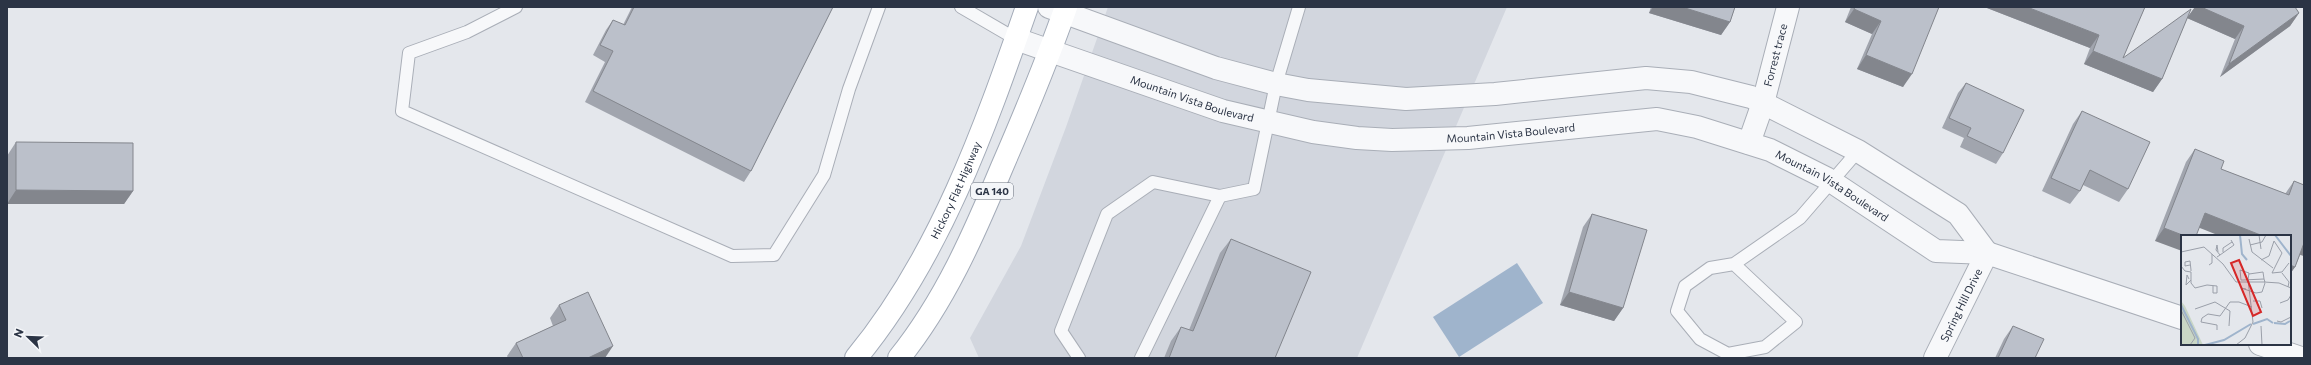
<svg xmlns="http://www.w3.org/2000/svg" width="2311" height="365" viewBox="0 0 2311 365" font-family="Commissioner,sans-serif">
<rect width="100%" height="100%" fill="#e4e7ec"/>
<polygon fill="#d2d6de" points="1108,7 1507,7 1357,358 979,358 970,338 1021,246 1066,127"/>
<polygon fill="#9fb4cc" points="1517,263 1543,303 1459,357 1433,317"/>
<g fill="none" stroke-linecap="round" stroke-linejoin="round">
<defs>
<g id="service">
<polyline points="516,7 467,32 409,53 402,111 732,256 774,255 824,175 849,89 879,7"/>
<polyline points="961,7 1016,39"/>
<polyline points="1734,264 1796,322 1765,347 1728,354 1700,339 1677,311 1685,286 1710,268 1734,264 1800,218 1858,151"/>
<polyline points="1079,358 1061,331 1107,214 1153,182 1220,196 1254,189 1276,84 1299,7"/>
<polyline points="1141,358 1220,196"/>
</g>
<g id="minor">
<polyline points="1049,7 1216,68 1276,84 1308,90 1406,99 1495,94 1646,78 1691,82 1751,97 1858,151 1958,214 1987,253"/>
<path id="s1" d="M1016,39L1223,111L1313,132L1357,138L1392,140L1468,138L1657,119L1697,127L1770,150L1826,178L1936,251L1987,253L2182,318"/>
<path id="s2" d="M1749,143L1763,103L1788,7"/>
<polyline points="2260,344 2301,358"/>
<path id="s3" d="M1935,358L1987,253"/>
</g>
<g id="primary">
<path id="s4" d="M856,358C940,256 984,130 1027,7"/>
<path d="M899,358C945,301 974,234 1002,167C1025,114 1047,61 1066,7"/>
</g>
</defs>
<use href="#service" stroke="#a9aeb7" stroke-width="14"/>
<use href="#minor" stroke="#a9aeb7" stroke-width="24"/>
<use href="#primary" stroke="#a3abb8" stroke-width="24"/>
<use href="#service" stroke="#f7f8fa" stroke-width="12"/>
<use href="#minor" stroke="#f7f8fa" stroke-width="22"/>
<use href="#primary" stroke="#fff" stroke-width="22"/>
</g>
<g fill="#a1a5ae">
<polygon points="632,7 833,7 751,171 744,182 585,102 605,62 593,55 606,30 613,20 623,25"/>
<polygon points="1651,7 1735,7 1730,22 1721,35 1649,13"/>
<polygon points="1851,7 1939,7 1903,87 1857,69 1872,34 1845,22"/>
<polygon points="1987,7 2145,7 2123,58 2187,18 2195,7 2295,7 2299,13 2290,26 2220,77 2235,39 2187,18 2162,79 2153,92 2084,64 2090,48 1987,8"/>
<polygon points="1966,83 2003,153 1996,164 1960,147 1964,138 1942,128 1958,93"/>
<polygon points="2082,111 2128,189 2119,202 2083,185 2080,191 2070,204 2042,191 2073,124"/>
<polygon points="16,142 133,191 124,204 7,204 7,156"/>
<polygon points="2195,149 2221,169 2285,194 2294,181 2304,185 2304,256 2300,255 2295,267 2290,274 2290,236 2199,228 2155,241 2186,162"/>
<polygon points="1592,214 1623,308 1614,321 1560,305 1583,227"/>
<polygon points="1231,239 1275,358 1164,358 1171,341 1181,327 1189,330 1220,253"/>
<polygon points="559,305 605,358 508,358 507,356 516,343 553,326 550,318"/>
<polygon points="2013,326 2035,358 1995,358 2004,339"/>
</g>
<g fill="#83868d">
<polygon points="1653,7 1682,7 1730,22 1721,35 1649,13"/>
<polygon points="1988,7 2027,7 2099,35 2090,48 1987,8"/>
<polygon points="2195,7 2201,7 2244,26 2235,39 2187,18"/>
<polygon points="1854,9 1881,21 1872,34 1845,22"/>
<polygon points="2299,13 2290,26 2220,77 2229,64"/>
<polygon points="2093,51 2162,79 2153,92 2084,64"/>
<polygon points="1866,55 1912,74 1903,87 1857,69"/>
<polygon points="16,190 133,191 124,204 7,204"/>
<polygon points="2205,213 2263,236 2220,236 2195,226"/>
<polygon points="2164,228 2185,236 2182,236 2182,251 2155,241"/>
<polygon points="2304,242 2304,256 2296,253"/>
<polygon points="2290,265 2295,267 2290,274"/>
<polygon points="1569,292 1623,308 1614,321 1560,305"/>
<polygon points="613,346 605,358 588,358"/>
</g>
<g fill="#bbc0ca" stroke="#83868d">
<polygon points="634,7 833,7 751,171 593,91 613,51 600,45 613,20 625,25"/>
<polygon points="1682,7 1735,7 1730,22"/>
<polygon points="1855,7 1939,7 1912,74 1866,55 1881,21 1854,9"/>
<polygon points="2027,7 2145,7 2123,58 2191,9 2162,79 2093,51 2099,35"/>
<polygon points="2201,7 2295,7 2299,13 2229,64 2244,26"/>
<polygon points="1966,83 2024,110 2003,153 1967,136 1971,128 1949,118"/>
<polygon points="2082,111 2150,142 2128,189 2090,170 2080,191 2051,178"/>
<polygon points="16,142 133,143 133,191 16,190"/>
<polygon points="2195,149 2224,161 2221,169 2289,195 2294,181 2304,185 2304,243 2295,267 2290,265 2290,236 2263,236 2205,213 2196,236 2185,236 2164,228"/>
<polygon points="1592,214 1647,230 1623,308 1569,292"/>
<polygon points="1231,239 1311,272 1275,358 1169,358 1181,327 1193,331"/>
<polygon points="588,292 613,346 588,358 523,358 516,343 566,320 559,305"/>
<polygon points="2013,326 2044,339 2035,358 1998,358"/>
</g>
<g text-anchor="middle" stroke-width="3" stroke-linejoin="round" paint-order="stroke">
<rect fill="#f4f6f9" stroke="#676e7b" stroke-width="1" x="971" y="183" width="42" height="16" rx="3"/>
<g font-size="10" font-weight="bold" fill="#2b3445">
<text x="992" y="195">GA 140</text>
</g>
<g font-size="11" fill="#2b3445" stroke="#f4f6f9">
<text dy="4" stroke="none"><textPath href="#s2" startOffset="92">Forrest trace</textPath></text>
<text dy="4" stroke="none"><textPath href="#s1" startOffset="186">Mountain Vista Boulevard</textPath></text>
<text dy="4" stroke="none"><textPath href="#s1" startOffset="510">Mountain Vista Boulevard</textPath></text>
<text dy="4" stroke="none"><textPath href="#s1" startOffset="846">Mountain Vista Boulevard</textPath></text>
<text dy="4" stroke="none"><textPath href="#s4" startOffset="196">Hickory Flat Highway</textPath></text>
<text dy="4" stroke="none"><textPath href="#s3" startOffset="59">Spring Hill Drive</textPath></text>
</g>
</g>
<g transform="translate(2181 235)">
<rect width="110" height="110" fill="#e4e7ec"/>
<path d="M0,66L4,71L22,110H0Z" fill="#c9d6c5"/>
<path fill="none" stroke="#9fb4cc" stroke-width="2" d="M59,0L61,19L66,25M94,0L110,21M0,70L17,104V110M93,88L104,89L109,86M72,89L86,84L92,88M24,110L43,105L70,89"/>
<path fill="none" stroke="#9a9fa9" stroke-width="1" d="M78,0L80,14M68,4L71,17L92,33M69,10L81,7L85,0M0,17L23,12L42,29L55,47H84M42,17V13L51,7M39,20L53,10L50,5M36,22L39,20L35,15L36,10L37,17M80,25L88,21L93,6L101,18L91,38L101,37L108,28M9,30L4,31V27L9,26L10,35V36M28,30L31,28V19M0,31L4,36L10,37V48L14,53L26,50L36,51V58H32V51M101,38L108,47L107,52M68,39L82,37L83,44M8,44L6,40L5,50L10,45M67,45L68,38L59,35L60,45H62L83,44L84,47M83,47L98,48L110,53M65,54L60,53L75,58L81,57L84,48M72,66H79L81,73M99,68L107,65L110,60M14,74L34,67L49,76L48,91M0,75L14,103L9,110M96,86L100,87L110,82M80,91L81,110M36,95V90L20,87L21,83L27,79L39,81L49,67H58L71,72M55,110L64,103L72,87L67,45L68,47"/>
<path fill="#d62828" fill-opacity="0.15" stroke="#d62828" stroke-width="2" d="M58,25L80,77L72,81L50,28Z"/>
<rect width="110" height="110" fill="none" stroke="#2b3445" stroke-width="2"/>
</g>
<rect width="2311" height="365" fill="none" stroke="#2b3445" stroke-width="16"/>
<g transform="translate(28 337) rotate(293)" stroke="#f4f6f9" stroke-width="3" paint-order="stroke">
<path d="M0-3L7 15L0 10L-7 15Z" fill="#2b3445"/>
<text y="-6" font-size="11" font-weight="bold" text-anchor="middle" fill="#2b3445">N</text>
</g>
</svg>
